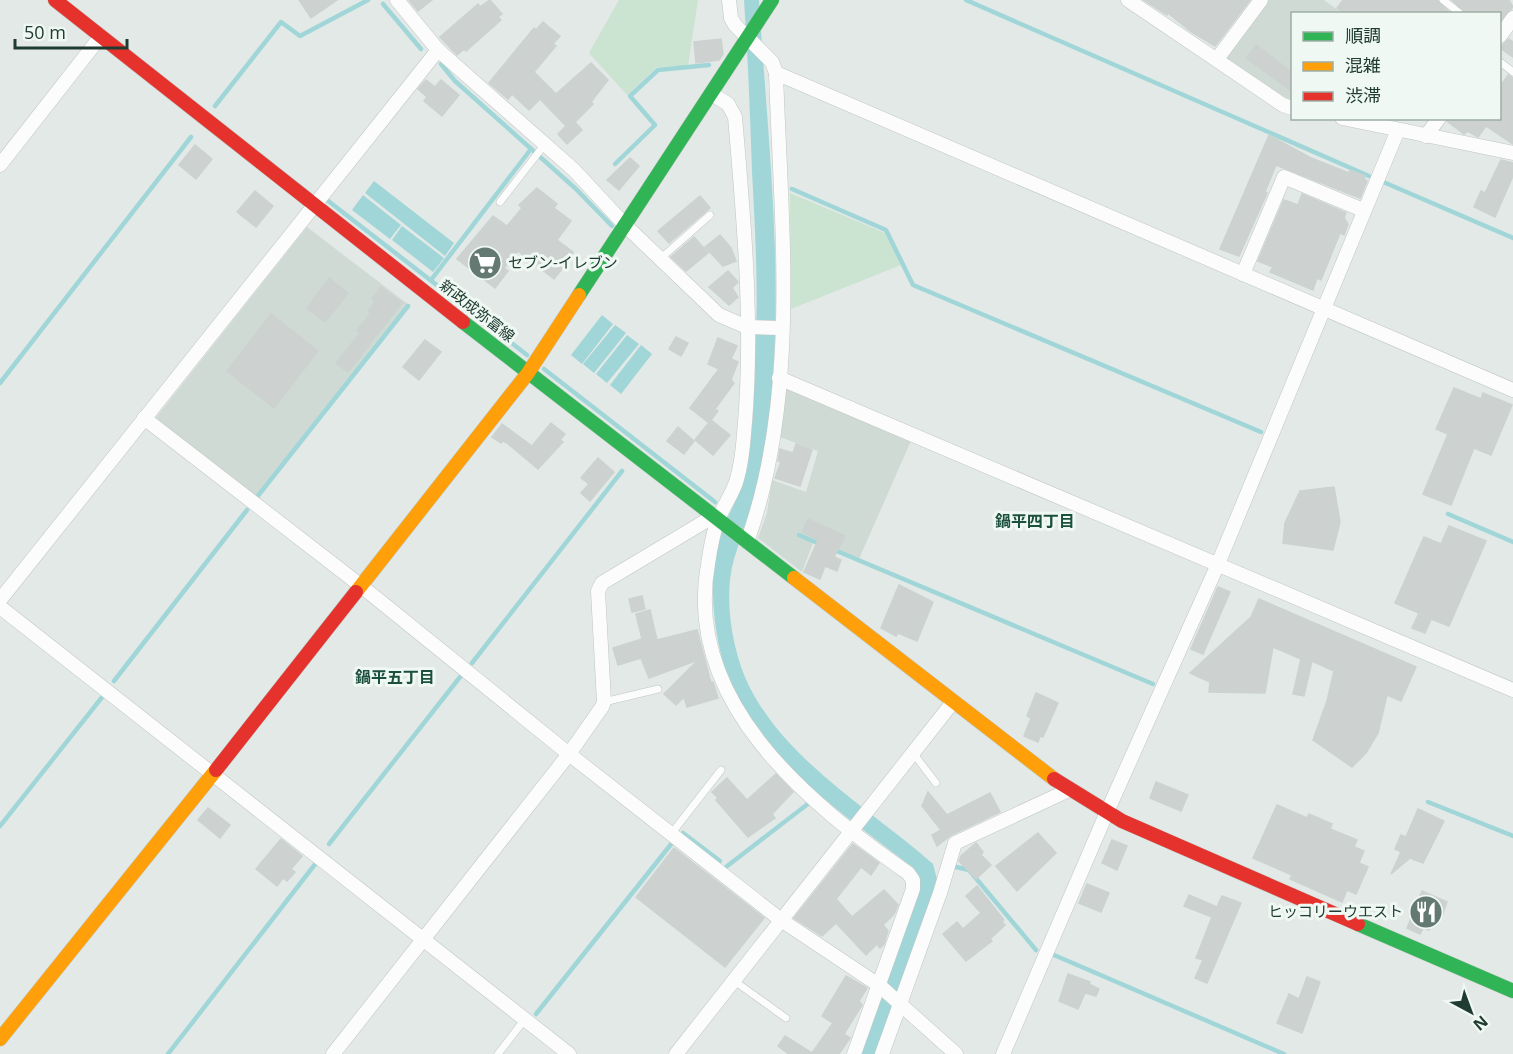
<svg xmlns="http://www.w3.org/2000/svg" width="1513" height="1054" viewBox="0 0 1513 1054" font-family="'Open Sans','Noto Sans JP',sans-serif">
<rect width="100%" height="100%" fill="#e3e9e6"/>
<g fill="#d0dad5">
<polygon points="1267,0 1324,0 1342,13 1292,14 1292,101 1224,61 1225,55"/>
<polygon points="307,227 409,305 257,500 154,420"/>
<polygon points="781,386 911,441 859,559 814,540 802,572 758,538 767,513 772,480 806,492 818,451 777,436"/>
</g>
<g fill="#cbe3d1">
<polygon points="619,0 698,0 688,66 657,67 627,95 589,53"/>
<polygon points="790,193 885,233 901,265 791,309"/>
</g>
<g fill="#a1d6d9">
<path d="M744,0H759C768,149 791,326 760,472C754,502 743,530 734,559C723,597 732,651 749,686C788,763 871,809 933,864L938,883L876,1054H859L918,885V874L912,867C849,818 772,768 735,694C715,653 706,584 719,540C726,517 740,497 745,473C755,428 754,380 756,335C758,281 755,226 752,172C750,115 748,57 744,0Z"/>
<polygon points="374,181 454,243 445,256 365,193"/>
<polygon points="363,195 401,225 390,239 352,210"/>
<polygon points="402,226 444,258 433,272 392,240"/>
<polygon points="602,315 613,324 582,364 571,355"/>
<polygon points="615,325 626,333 594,373 583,364"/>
<polygon points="627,335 639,344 607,383 596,374"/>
<polygon points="641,345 652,354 621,394 610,385"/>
</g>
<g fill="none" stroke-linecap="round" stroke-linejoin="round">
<g stroke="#a1d6d9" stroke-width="4.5">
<polyline points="966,0 1369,176"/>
<polyline points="383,4 421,49"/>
<polyline points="441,64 455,81 576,189 612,226"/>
<polyline points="215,106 281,22 300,36 368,0"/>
<polyline points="615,164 655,125 630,96 658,70 709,65"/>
<polyline points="1381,181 1513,238"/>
<polyline points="792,189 886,230 913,285 1261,432"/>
<polyline points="327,200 527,355"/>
<polyline points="431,280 531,149"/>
<polyline points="544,369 715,502"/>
<polyline points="0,383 191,137"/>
<polyline points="257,497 408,306"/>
<polyline points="1448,514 1513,542"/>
<polyline points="799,535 822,545"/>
<polyline points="832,549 1153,684"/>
<polyline points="472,663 622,471"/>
<polyline points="114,681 247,510"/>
<polyline points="1428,802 1513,836"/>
<polyline points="0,826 103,696"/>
<polyline points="683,833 720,861"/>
<polyline points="329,844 460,677"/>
<polyline points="952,866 969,870 1036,950"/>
<polyline points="726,867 809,803"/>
<polyline points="1054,955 1284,1054"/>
<polyline points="536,1014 672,843"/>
<polyline points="168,1054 316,863"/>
</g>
</g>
<g fill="#cdd2d0" stroke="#cbd2cf" stroke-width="1.5">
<polygon points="299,0 337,0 311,18"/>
<polygon points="409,0 432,0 418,11"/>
<polygon points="490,0 502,14 498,17 501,20 466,51 464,49 457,55 440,37 478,4 480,7"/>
<polygon points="1144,0 1250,0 1215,46 1190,31 1168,13 1167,15"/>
<polygon points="1343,0 1437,0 1451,14 1345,14 1337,8"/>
<polygon points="1452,0 1509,0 1513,7 1500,21 1500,14 1466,14"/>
<polygon points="543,22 560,36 553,44 556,46 534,72 556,94 591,63 608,80 591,102 593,104 575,122 582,130 567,144 558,134 566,126 540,99 529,110 512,94 508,99 489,83 534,28 536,30"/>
<polygon points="721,39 723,54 719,60 696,63 694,42"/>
<polygon points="1509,39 1513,42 1513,57 1500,48"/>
<polygon points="1256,45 1293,73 1293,92 1246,58"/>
<polygon points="1508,75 1513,78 1513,144 1486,126 1478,137 1468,131 1464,134 1447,121 1448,118 1500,118 1500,87"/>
<polygon points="426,80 435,87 441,80 459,95 442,116 424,101 427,97 418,89"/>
<polygon points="1269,135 1311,158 1349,173 1350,170 1365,176 1364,179 1367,181 1360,198 1276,165 1265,192 1267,193 1239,256 1220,249"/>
<polygon points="195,145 212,159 196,179 179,165"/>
<polygon points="630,158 639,166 619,190 607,180"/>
<polygon points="1501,160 1513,163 1513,176 1495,217 1474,207 1481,191 1485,193"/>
<polygon points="537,188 557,204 554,208 571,221 557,240 573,252 572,257 554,279 518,251 504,268 508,271 495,288 457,259 493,216 507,226 522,208 519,205"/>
<polygon points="255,191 273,206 256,227 237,212"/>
<polygon points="1302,194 1346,213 1344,218 1348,224 1344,235 1340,233 1321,280 1317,278 1313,290 1270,272 1273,267 1258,261 1284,200 1298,205"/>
<polygon points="700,196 710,208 669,243 658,231"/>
<polygon points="720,235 731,248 736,261 723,266 705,247"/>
<polygon points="694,237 708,253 686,271 671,257"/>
<polygon points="728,271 738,282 732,288 738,297 729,305 709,287"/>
<polygon points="329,278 348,293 325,322 307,308"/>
<polygon points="381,287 402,303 348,372 336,363 360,333 357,330 371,313 368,311 375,302 372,299"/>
<polygon points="271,314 318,351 274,408 227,371"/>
<polygon points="676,337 688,343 681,356 669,349"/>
<polygon points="718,338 737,346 731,359 738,362 731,380 734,383 715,409 718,411 709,423 690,408 719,369 708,364"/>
<polygon points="425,340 441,352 419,380 403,367"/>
<polygon points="1454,388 1481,399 1483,393 1512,405 1491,455 1474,448 1451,505 1423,494 1448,434 1436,429"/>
<polygon points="711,420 730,435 713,455 695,440"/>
<polygon points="551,423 565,434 560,440 563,442 538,469 507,443 503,441 501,443 492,437 502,424 532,446"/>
<polygon points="678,427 694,441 684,454 667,441"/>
<polygon points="796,444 812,450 800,486 775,478 781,462 778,461 780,449 793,453"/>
<polygon points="598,458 614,472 590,501 581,493 589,484 581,478"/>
<polygon points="1334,487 1340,522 1333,550 1283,543 1285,523 1300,491"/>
<polygon points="808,519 845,536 834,557 841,560 837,571 825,566 820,579 804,572 818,540 802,532"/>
<polygon points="1449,526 1486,541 1449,626 1431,619 1425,633 1412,628 1419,613 1395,603 1424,537 1441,544"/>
<polygon points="899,585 933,602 917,641 898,633 896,636 881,628"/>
<polygon points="1218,587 1230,592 1203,654 1191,649"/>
<polygon points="642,596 645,609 632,612 629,599"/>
<polygon points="1259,599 1416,667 1401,701 1387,695 1378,733 1366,753 1352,767 1313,740 1327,701 1334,671 1312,661 1304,696 1293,694 1301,659 1273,647 1265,693 1209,692 1210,682 1190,673 1251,617"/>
<polygon points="650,610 657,640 697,630 711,683 713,682 718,698 687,707 684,697 676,705 664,694 698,660 649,678 641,658 618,665 613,648 642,639 636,614"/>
<polygon points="1036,693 1058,703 1043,737 1040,736 1038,742 1024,736 1031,718 1027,716"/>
<polygon points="776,774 793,792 772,814 775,818 748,837 716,800 718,798 712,792 727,778 747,800"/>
<polygon points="1156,782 1188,795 1181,811 1150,798"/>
<polygon points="928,792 947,815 990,793 1000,812 951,835 937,846 932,835 941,830 922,806"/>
<polygon points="1277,805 1307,818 1309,814 1332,824 1330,829 1357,840 1354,847 1364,851 1359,863 1368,867 1356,894 1347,890 1342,902 1290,879 1292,875 1253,858"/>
<polygon points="208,808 230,825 220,838 198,820"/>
<polygon points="1418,809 1444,821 1423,863 1410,858 1391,874 1401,852 1395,849 1401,835 1406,837"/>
<polygon points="1038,833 1056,853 1017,891 996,866"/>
<polygon points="281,839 302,856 291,869 295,872 287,881 283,878 277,886 256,869"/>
<polygon points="1112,840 1127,846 1117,870 1102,863"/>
<polygon points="976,843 983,852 981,855 991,865 976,879 959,861 961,856"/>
<polygon points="853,844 879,863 871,875 861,867 836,899 852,917 884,890 898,905 894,914 883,925 888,931 884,944 880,948 877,944 866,955 836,923 822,936 794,918"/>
<polygon points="674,848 764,918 725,967 636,897"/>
<polygon points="1087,884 1109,893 1101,912 1079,903"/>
<polygon points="977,886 1004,920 1002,922 1005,925 990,939 992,941 966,961 943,934 957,922 963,929 981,913 966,896"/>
<polygon points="1422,891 1447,902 1442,916 1436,914 1429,930 1423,928 1420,934 1407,928"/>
<polygon points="1189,895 1217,907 1222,896 1241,903 1207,983 1195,978 1203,960 1196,958 1212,917 1184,906"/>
<polygon points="1068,974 1090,982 1089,984 1099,989 1096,996 1085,993 1078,1009 1059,1001"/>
<polygon points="846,976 867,988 859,1001 862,1005 844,1034 850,1038 839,1054 789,1054 778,1046 785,1036 812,1053 833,1023 822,1016"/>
<polygon points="1307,977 1320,982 1302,1033 1277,1023 1289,994 1299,999"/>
</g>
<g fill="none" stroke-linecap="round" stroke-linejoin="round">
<defs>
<g id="lane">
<polyline points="1443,0 1461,14"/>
<polyline points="1500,62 1513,72"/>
<polyline points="500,202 545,144"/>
<polyline points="660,259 710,215"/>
<polyline points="604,702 658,689"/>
<polyline points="913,753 936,783"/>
<polyline points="671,834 721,770"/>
<polyline points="733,980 786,1018"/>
<polyline points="498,1054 525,1019"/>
</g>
<g id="street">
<polyline points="397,0 438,50 574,170 626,226 719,315 747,327 781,328"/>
<path d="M729,0L731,18L735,25L772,62L776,73C781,226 800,395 747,542"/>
<polyline points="1128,0 1283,105 1292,108"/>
<polyline points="1500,36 1513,18"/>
<polyline points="1217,59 1261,0"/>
<polyline points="776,73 1513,390"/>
<path d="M712,94L728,104L735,117C744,222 754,329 744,434C743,448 741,465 737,479C733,494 723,506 718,520C713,533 710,550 708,564C683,702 808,803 908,873L913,880V889L854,1054"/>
<polyline points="1342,118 1513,153"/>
<polyline points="1426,136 1439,118"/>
<polyline points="0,165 101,36"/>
<polyline points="1243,274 1284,177 1363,210"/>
<polyline points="779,378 1513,690"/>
<polyline points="144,418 360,585 569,754 781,920 880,986 956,1054"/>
<polyline points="0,600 438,50"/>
<polyline points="0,607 569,1054"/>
<polyline points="333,1054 569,754 602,707 604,702 598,591 602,583 714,516"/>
<polyline points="676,1054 953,702"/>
<polyline points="882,1054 940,893 955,843 1069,790"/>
<polyline points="1003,1054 1107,812 1218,564 1398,130"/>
</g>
<g id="fast">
<polyline points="579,295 772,0"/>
<polyline points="463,322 794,578"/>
<polyline points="1358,924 1513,991"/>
</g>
<g id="slow">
<polyline points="794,578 1054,779"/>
<polyline points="356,592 528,373 579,295"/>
<polyline points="0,1039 216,770"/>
</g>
<g id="jam">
<polyline points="55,0 463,322"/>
<polyline points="216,770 356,592"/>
<polyline points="1054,779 1122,821 1358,924"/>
</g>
</defs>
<use href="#lane" stroke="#c0c6c3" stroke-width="8"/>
<use href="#street" stroke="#c0c6c3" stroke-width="15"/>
<use href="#fast" stroke="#bec7c3" stroke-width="15"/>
<use href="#slow" stroke="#bec7c3" stroke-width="15"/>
<use href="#jam" stroke="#bec7c3" stroke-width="15"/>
<use href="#lane" stroke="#fbfcfb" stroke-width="7"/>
<use href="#street" stroke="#fbfcfb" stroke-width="14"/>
<use href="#fast" stroke="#30b455" stroke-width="14"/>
<use href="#slow" stroke="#ff9f0a" stroke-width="14"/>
<use href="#jam" stroke="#e5322d" stroke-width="14"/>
</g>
<defs>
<symbol id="supermarket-disc" viewBox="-11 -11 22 22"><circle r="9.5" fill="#647971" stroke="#f0f8f4"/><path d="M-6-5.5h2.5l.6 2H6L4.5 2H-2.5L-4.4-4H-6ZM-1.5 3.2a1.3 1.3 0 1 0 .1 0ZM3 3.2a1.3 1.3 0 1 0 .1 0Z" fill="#fff"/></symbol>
<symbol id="restaurant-disc" viewBox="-11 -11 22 22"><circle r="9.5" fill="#647971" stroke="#f0f8f4"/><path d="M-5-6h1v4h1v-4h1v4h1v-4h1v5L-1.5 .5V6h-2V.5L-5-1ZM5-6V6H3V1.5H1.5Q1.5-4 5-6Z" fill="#fff"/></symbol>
</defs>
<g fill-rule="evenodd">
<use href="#supermarket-disc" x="466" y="244" width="38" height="38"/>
<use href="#restaurant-disc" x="1407" y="893" width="38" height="38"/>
</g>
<g text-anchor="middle" stroke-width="6" stroke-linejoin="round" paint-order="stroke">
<g font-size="15" fill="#203c32" stroke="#f0f8f4" text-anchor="start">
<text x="508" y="268">セブン-イレブン</text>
<text x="1403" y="917" text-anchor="end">ヒッコリーウエスト</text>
</g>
<g font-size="15" fill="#203c32" stroke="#f0f8f4">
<text transform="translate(477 311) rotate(38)" y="5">新政成弥富線</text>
</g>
<g font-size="16" font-weight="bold" fill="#1b4f3e" stroke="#f0f8f4">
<text x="1035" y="527">鍋平四丁目</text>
<text x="395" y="683">鍋平五丁目</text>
</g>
</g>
<rect x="1291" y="12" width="210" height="108" fill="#f0f8f4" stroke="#9dada6" stroke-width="1.5"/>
<rect x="1303" y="32" width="30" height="9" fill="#30b455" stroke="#9dada6" stroke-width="1.5"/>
<text x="1345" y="42" font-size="18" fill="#203c32">順調</text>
<rect x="1303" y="62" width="30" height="9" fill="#ff9f0a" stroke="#9dada6" stroke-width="1.5"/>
<text x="1345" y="72" font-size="18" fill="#203c32">混雑</text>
<rect x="1303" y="92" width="30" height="9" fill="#e5322d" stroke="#9dada6" stroke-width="1.5"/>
<text x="1345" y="102" font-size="18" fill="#203c32">渋滞</text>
<g transform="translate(1471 1012) rotate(139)" stroke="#f0f8f4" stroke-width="4.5" paint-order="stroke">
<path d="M0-4.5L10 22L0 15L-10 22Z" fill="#203c32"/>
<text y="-9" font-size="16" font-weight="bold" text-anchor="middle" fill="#203c32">N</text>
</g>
<path d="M15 39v9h112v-9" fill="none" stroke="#203c32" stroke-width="3"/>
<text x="24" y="39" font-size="18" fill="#203c32" stroke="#f0f8f4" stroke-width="4.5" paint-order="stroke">50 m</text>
</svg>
